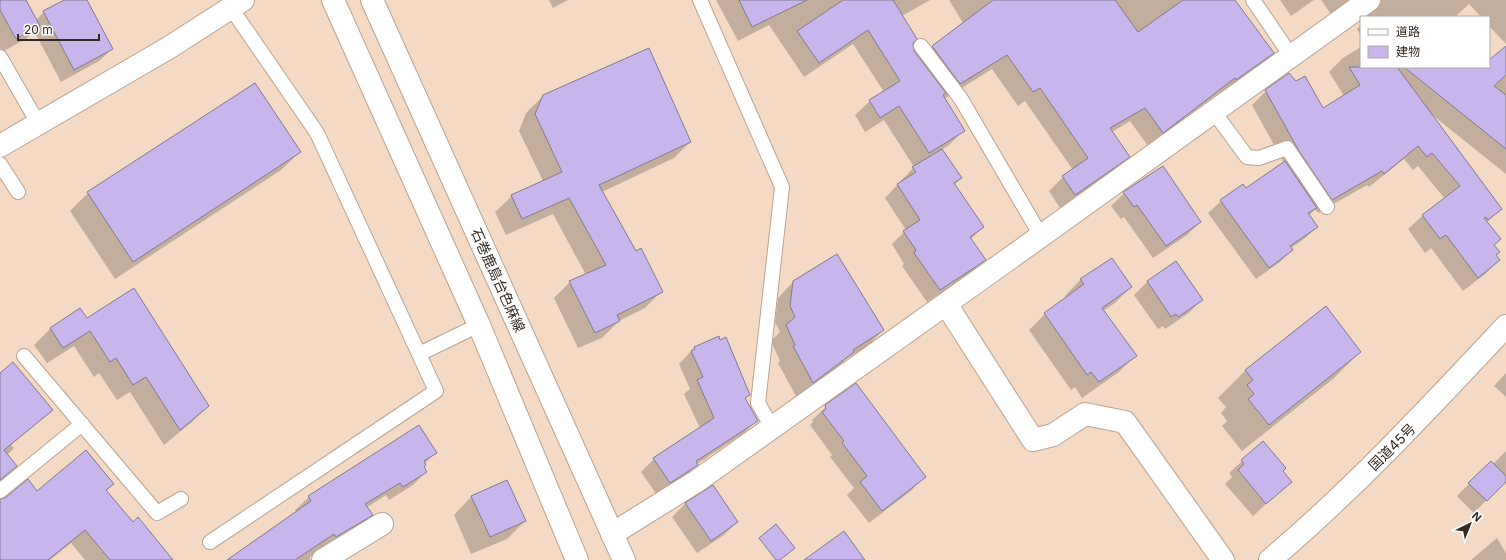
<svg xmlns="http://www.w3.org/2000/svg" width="1506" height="560" viewBox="0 0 1506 560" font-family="Inter,'Noto Sans JP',sans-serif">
<rect width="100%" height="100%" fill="#f4dac5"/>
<g fill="#0003">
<polygon points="0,0 25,0 36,20 44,12 66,0 86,0 112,49 99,61 61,82 34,31 26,39 2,52 0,47"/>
<polygon points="549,0 568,0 553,8"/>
<polygon points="716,0 930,0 902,16 912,43 913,51 919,59 932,47 963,23 949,0 1234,0 1273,53 1259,67 1221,94 1220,92 1148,146 1130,121 1112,132 1128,157 1114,171 1060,208 1049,191 1063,177 1073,170 1025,101 1018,106 992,69 946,98 943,95 942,96 963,131 949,145 941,150 961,178 954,185 983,227 971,239 984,260 972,272 927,302 902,266 904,264 892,244 906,230 885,198 914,167 884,120 865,132 855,115 870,101 884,92 853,44 804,77 769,25 738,41"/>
<polygon points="1280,0 1314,0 1291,16"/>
<polygon points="1321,0 1506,0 1506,44 1489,26 1489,17 1481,17 1469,4 1455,17 1367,17 1368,14 1331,14"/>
<polygon points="1361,25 1361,36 1357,29"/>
<polygon points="1361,47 1361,67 1489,67 1489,61 1506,47 1506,174 1431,114 1500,209 1487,222 1500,239 1493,246 1495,256 1499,260 1485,274 1463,291 1431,248 1425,253 1408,229 1422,216 1445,199 1418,166 1413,170 1404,159 1369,187 1367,185 1318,213 1315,209 1309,216 1317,227 1304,239 1291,248 1292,250 1280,262 1256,279 1208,213 1221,201 1243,186 1245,189 1284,163 1252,105 1266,91 1323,110 1344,96 1329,72 1343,58"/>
<polygon points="543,96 690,142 674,158 602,192 636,252 662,291 645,308 619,321 602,338 578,348 554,298 570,282 586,275 553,214 506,235 495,212 512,196 543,181 519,131 526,113"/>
<polygon points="300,152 281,170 115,279 70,211 88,193"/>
<polygon points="1124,193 1200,222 1187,235 1153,258 1124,217 1121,219 1111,206"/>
<polygon points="1176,262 1201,300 1189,313 1165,329 1163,326 1158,329 1134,295 1147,282"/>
<polygon points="1081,279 1131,287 1115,303 1103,311 1135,356 1119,372 1082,398 1075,387 1071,390 1029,330 1045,314 1067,298 1065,296"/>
<polygon points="793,282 883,330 868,346 846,359 837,368 797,398 778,363 780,361 771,341 780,332 775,322 778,298"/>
<polygon points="1325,308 1360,352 1333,379 1242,451 1222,426 1227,421 1221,413 1226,407 1218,398 1245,371"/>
<polygon points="80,310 86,319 208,406 192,422 164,445 130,392 117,400 99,373 94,377 74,346 47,363 34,345 50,329"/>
<polygon points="694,348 749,394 744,399 757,420 744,433 697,464 684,477 657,495 641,472 654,459 700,428 684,394 690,389 679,364"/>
<polygon points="1506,373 1506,397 1494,386"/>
<polygon points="0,374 51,410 11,445 14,448 7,455 16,466 0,481"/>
<polygon points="855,385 924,477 912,490 869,523 847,495 854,488 830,457 832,455 810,425 813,422 812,420 825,408"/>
<polygon points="1263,442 1290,482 1253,516 1225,484 1232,477 1229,473"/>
<polygon points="1506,451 1506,480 1474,513 1457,496 1491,462 1493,464"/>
<polygon points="435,453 424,464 423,467 426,472 413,485 389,500 386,495 366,508 371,515 358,528 310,557 310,560 227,560 297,512 295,510 309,497"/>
<polygon points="113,484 106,491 133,523 172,560 85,560 71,543 50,560 0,560 0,504 37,492"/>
<polygon points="712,487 737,522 724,535 697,553 672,517 685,504"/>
<polygon points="472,496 525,521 507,539 471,554 454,515"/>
<polygon points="1497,538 1506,553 1506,560 1471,560"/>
</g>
<g fill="#c8b5ec" stroke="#827993">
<polygon points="0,0 26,0 40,26 16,39 0,10"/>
<polygon points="64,0 87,0 113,49 74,70 43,11"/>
<polygon points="739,0 807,0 752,27"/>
<polygon points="843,0 893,0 917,39 913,43 914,51 946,93 943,95 965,131 929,153 899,106 880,118 869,100 900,81 868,30 819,63 797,31"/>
<polygon points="993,0 1115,0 1138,32 1183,0 1235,0 1274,53 1236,80 1235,78 1163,133 1145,108 1110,128 1130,157 1075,195 1062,176 1088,158 1040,88 1033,92 1007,55 960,84 932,46"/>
<polygon points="1506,46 1506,75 1494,86 1506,95 1506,149 1404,67 1489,67 1489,60"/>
<polygon points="649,48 691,142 599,185 636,251 641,248 663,292 617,315 620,321 595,333 569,281 606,265 569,198 522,219 511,195 562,172 535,114 543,95"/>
<polygon points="1349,67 1397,67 1502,209 1488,220 1486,217 1484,218 1501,239 1494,245 1500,252 1496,255 1500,260 1478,278 1446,235 1440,239 1422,215 1460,186 1432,153 1427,157 1418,146 1384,174 1382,171 1332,200 1299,151 1265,90 1289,73 1296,81 1305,76 1323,108 1360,85"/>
<polygon points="255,83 301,152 133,262 87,192"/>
<polygon points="942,149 962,178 954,183 984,227 970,237 986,260 940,290 914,253 916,250 903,231 920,220 897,184 916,172 912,167"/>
<polygon points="1285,161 1317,208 1308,213 1318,227 1290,246 1293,250 1269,268 1220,200 1243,184 1246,188"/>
<polygon points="1163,166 1201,222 1166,246 1137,205 1134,207 1123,192"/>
<polygon points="837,254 884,330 853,350 854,352 813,383 793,346 795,345 786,325 795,317 790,306 793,281"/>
<polygon points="1112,258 1132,287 1102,308 1137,356 1099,382 1091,372 1087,375 1044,313 1084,284 1080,279"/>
<polygon points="1176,261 1203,300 1178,317 1176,314 1171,317 1147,281"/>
<polygon points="134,288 209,406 180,430 146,377 133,385 116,358 110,362 90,331 63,348 50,328 80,308 87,318"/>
<polygon points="1326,306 1361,352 1269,425 1248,399 1254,394 1247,385 1253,380 1245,370"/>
<polygon points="719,336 720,340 726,337 750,395 745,398 758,421 701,458 696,461 698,465 670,483 653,458 714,418 697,380 703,377 691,351 695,349 694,347"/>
<polygon points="13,362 53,410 4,450 17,466 0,480 0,373"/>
<polygon points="856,383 926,477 882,511 860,482 867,476 842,443 844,441 822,412 826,409 825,405"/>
<polygon points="419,425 437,453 424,461 426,465 424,467 427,472 403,487 400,483 365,504 373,515 336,537 334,534 295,560 227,560 311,501 308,496"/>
<polygon points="1263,441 1286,468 1283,471 1292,482 1266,504 1238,470 1244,464 1241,460"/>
<polygon points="86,450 114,484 106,490 133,522 138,517 173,560 110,560 85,530 48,560 0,560 0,499 5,498 28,479 37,491"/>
<polygon points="1491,461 1506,476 1506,482 1487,501 1468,483"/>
<polygon points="507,480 526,521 490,537 471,496"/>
<polygon points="713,485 738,522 711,541 685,503"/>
<polygon points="776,524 795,548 780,560 776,560 759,538"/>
<polygon points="844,531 865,560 804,560"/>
</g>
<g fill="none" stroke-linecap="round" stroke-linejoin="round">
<defs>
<g id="lane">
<polyline points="700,0 782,187 758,403 772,427"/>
<polyline points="1253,0 1291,56"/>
<polyline points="921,46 961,99 1041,236"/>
<polyline points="0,57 38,123"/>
<polyline points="1214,112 1247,157 1259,158 1287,148 1327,207"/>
<polyline points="0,164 18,192"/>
<polyline points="419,354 479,325"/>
<polyline points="24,356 157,513 181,499"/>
<polyline points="0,491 82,424"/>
<polyline points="210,542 436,391 317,133 231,8"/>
</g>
<g id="street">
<polyline points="0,146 170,47 243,0"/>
<polyline points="946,304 1033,440 1053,435 1085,414 1125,422 1223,560"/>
<polyline points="612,534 697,481 1041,236 1369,0"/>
<polyline points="323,560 382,524"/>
</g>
<g id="primary">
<polyline points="333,0 479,325 577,560"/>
<polyline points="372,0 624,560"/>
</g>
<path id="highway" d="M1270,560C1355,488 1430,407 1506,326"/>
</defs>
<use href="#lane" stroke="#bca38f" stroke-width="16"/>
<use href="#street" stroke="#bca38f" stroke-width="24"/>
<use href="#primary" stroke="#bca38f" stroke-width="24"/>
<use href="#highway" stroke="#bca38f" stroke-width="24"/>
<use href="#lane" stroke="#fff" stroke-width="14"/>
<use href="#street" stroke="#fff" stroke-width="22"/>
<use href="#primary" stroke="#fff" stroke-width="22"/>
<use href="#highway" stroke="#fff" stroke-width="22"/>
</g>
<g text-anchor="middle" stroke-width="4" stroke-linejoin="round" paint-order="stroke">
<g font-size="14" fill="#332921" stroke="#fff">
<text transform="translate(498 280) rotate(66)" y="5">石巻鹿島台色麻線</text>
<text transform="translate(1392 447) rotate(-45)" y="5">国道45号</text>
</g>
</g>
<rect x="1360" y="16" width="130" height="52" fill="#ffffff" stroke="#ada9a6"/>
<rect x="1368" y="29" width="20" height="6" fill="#ffffff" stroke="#ada9a6"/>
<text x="1396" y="36" font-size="12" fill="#332921">道路</text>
<rect x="1368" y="46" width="20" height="12" fill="#c8b5ec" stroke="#ada9a6"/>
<text x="1396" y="56" font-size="12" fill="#332921">建物</text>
<g transform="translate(1470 524) rotate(43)" stroke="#ffffff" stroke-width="3" paint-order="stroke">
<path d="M0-3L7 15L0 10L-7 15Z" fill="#332921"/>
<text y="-6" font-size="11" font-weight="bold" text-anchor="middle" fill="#332921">N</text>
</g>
<path d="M18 34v6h81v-6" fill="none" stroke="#332921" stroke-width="2"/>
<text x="24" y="34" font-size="12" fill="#332921" stroke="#ffffff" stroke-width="3" paint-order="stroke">20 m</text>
</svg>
